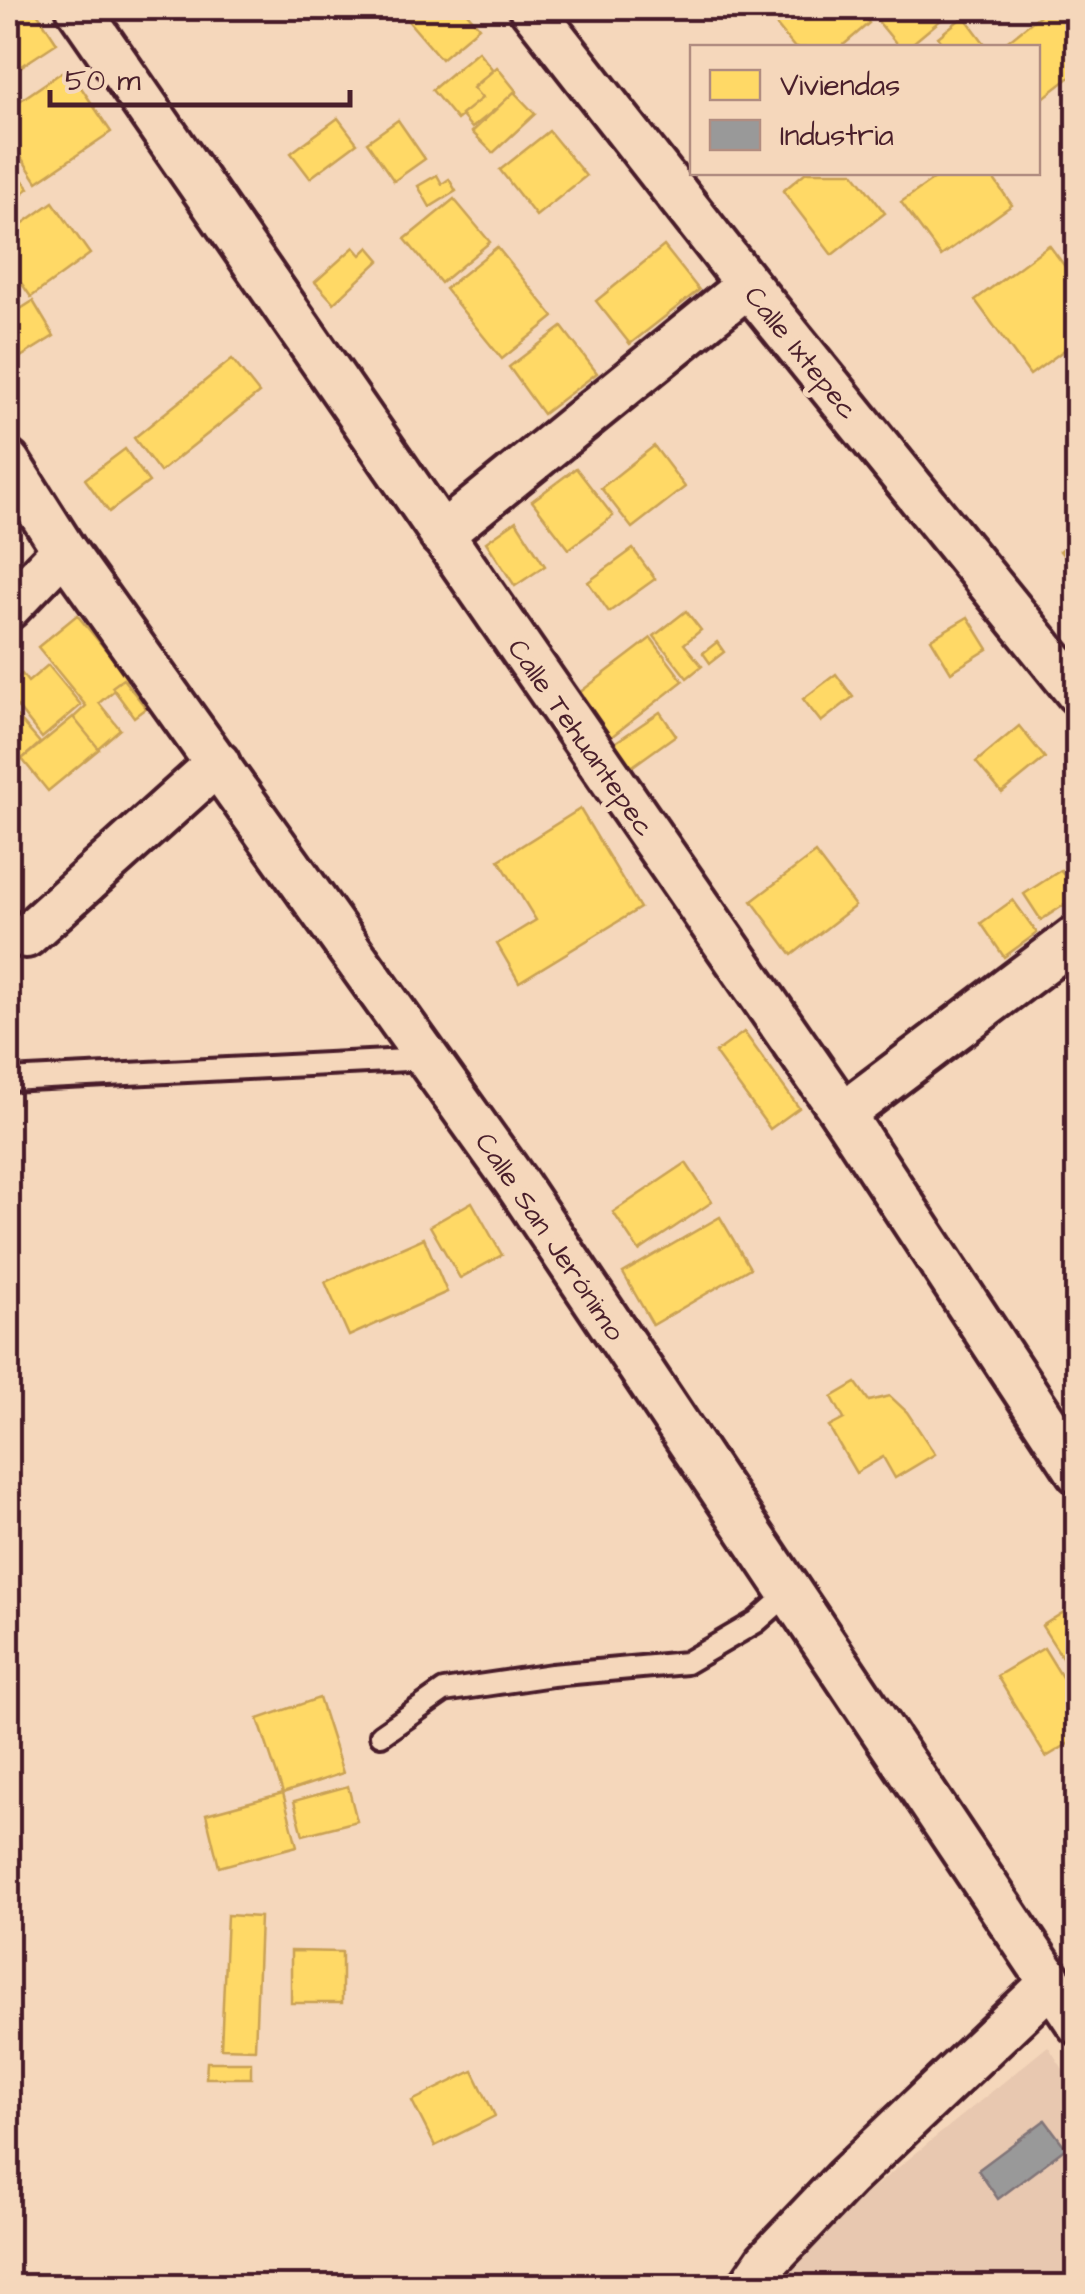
<svg xmlns="http://www.w3.org/2000/svg" width="1085" height="2294" viewBox="0 0 1085 2294" font-family="'Architects Daughter',sans-serif">
<rect width="100%" height="100%" fill="#f5d7bb"/>
<filter id="ink" filterUnits="userSpaceOnUse"><feTurbulence type="fractalNoise" baseFrequency=".01" numOctaves="2"/><feDisplacementMap in="SourceGraphic" scale="20" xChannelSelector="R" yChannelSelector="G"/><feConvolveMatrix kernelMatrix="1 2 1 2 8 2 1 2 1" color-interpolation-filters="sRGB"/></filter>
<g filter="url(#ink)">
<polygon fill="#e8c8b0" points="1048,2046 1077,2091 1077,2286 789,2286 774,2268"/>
<g fill="#ffd966" stroke="#c9a154" stroke-width="2.5">
<polygon points="8,8 34,8 57,43 8,75"/>
<polygon points="397,8 463,8 479,27 441,59"/>
<polygon points="777,8 856,8 869,23 840,48 795,48 768,15"/>
<polygon points="867,8 935,8 943,18 907,48 900,48"/>
<polygon points="935,8 956,8 943,18"/>
<polygon points="1049,8 1054,8 1078,37 1078,71 1038,102 1038,48 999,48"/>
<polygon points="964,16 988,48 946,48 938,37"/>
<polygon points="478,51 493,70 474,86 484,98 457,120 432,90"/>
<polygon points="497,67 517,92 472,128 461,115 482,98 473,88"/>
<polygon points="68,68 111,132 37,182 8,137 8,109"/>
<polygon points="514,92 535,114 493,153 472,132"/>
<polygon points="338,118 357,143 310,178 291,153"/>
<polygon points="398,120 425,159 394,181 367,142"/>
<polygon points="549,131 586,176 536,216 500,170"/>
<polygon points="806,172 853,172 885,213 832,255 783,191"/>
<polygon points="944,172 989,172 1012,205 941,256 901,202"/>
<polygon points="437,175 442,184 449,179 456,191 430,207 418,186"/>
<polygon points="21,178 29,188 9,204 20,218 8,228 8,189"/>
<polygon points="454,199 490,242 441,283 405,239"/>
<polygon points="53,202 90,254 31,297 22,284 8,294 8,234"/>
<polygon points="1049,245 1078,284 1078,340 1030,375 975,300"/>
<polygon points="664,246 699,290 630,344 596,301"/>
<polygon points="354,247 361,255 369,247 380,260 334,303 315,282"/>
<polygon points="497,247 554,317 502,359 445,289"/>
<polygon points="33,301 54,336 19,358 8,340 8,317"/>
<polygon points="562,327 597,373 543,414 509,367"/>
<polygon points="232,359 259,393 160,472 134,438"/>
<polygon points="654,446 685,487 632,528 601,488"/>
<polygon points="125,449 149,482 109,512 85,479"/>
<polygon points="576,468 613,516 569,549 532,501"/>
<polygon points="516,521 545,566 515,586 486,542"/>
<polygon points="1078,537 1078,573 1060,551"/>
<polygon points="633,549 655,579 609,612 588,582"/>
<polygon points="686,611 701,630 684,644 702,666 687,678 654,636"/>
<polygon points="77,615 129,678 99,703 120,729 98,748 73,718 86,706 38,647"/>
<polygon points="968,617 988,649 951,672 931,639"/>
<polygon points="651,638 683,681 611,737 579,693"/>
<polygon points="717,642 724,652 710,663 703,653"/>
<polygon points="48,665 81,705 42,738 8,695 8,686 22,674 28,682"/>
<polygon points="836,674 853,697 821,722 803,699"/>
<polygon points="123,679 146,708 134,717 112,687"/>
<polygon points="8,706 40,743 21,760 8,745"/>
<polygon points="660,712 676,735 630,768 613,744"/>
<polygon points="73,717 99,749 48,791 22,759"/>
<polygon points="1019,726 1045,758 1002,793 976,762"/>
<polygon points="580,809 640,908 519,982 497,944 536,920 499,860"/>
<polygon points="815,853 855,906 792,955 752,901"/>
<polygon points="1061,870 1078,896 1041,920 1024,894"/>
<polygon points="1013,900 1037,933 1004,957 981,923"/>
<polygon points="744,1032 799,1108 770,1129 715,1053"/>
<polygon points="686,1163 712,1202 639,1251 613,1212"/>
<polygon points="472,1202 502,1255 460,1278 430,1226"/>
<polygon points="720,1217 750,1268 653,1325 623,1273"/>
<polygon points="424,1238 447,1292 349,1336 325,1282"/>
<polygon points="856,1383 869,1401 890,1396 907,1412 935,1454 895,1478 883,1457 856,1473 829,1427 844,1419 832,1397"/>
<polygon points="1075,1605 1078,1609 1078,1682 1042,1626"/>
<polygon points="1044,1648 1078,1703 1078,1738 1046,1757 997,1676"/>
<polygon points="319,1698 343,1773 283,1793 258,1719"/>
<polygon points="348,1786 357,1821 303,1835 294,1801"/>
<polygon points="283,1793 297,1846 219,1867 206,1814"/>
<polygon points="227,1915 260,1917 255,2049 221,2048"/>
<polygon points="291,1951 342,1952 342,2003 291,2003"/>
<polygon points="207,2062 251,2062 251,2078 206,2078"/>
<polygon points="473,2071 495,2116 435,2146 412,2101"/>
</g>
<polygon fill="#999" stroke="#817478" stroke-width="2.5" points="1045,2120 1066,2148 998,2199 978,2170"/>
<g fill="none" stroke-linecap="round" stroke-linejoin="round">
<defs>
<g id="lane">
<polyline points="8,1080 427,1059"/>
<polyline points="381,1735 444,1691 552,1675 686,1663 756,1622 790,1592"/>
</g>
<g id="street">
<polyline points="78,8 843,1114 1078,1472"/>
<polyline points="531,8 748,285 1078,693"/>
<polyline points="8,462 64,550 515,1181 1078,2023"/>
<polyline points="441,535 748,285"/>
<polyline points="8,608 64,550"/>
<polyline points="26,936 218,763"/>
<polyline points="843,1114 1078,936"/>
<polyline points="750,2286 767,2261 846,2178 1051,1983"/>
</g>
</defs>
<use href="#lane" stroke="#4a1f2b" stroke-width="28"/>
<use href="#street" stroke="#4a1f2b" stroke-width="50"/>
<use href="#lane" stroke="#f5d7bb" stroke-width="20"/>
<use href="#street" stroke="#f5d7bb" stroke-width="42"/>
</g>
</g>
<g text-anchor="middle" stroke-width="10" stroke-linejoin="round" paint-order="stroke">
<g font-size="28" fill="#4a1f2b" stroke="#f5d7bb">
<text transform="translate(802 352) rotate(51)" y="10">Calle Ixtepec</text>
<text transform="translate(582 737) rotate(55)" y="10">Calle Tehuantepec</text>
<text transform="translate(551 1236) rotate(56)" y="10">Calle San Jerónimo</text>
</g>
</g>
<rect width="1085" height="2294" fill="none" stroke="#f5d7bb" stroke-width="40"/>
<rect x="20" y="20" width="1045" height="2254" fill="none" stroke="#4a1f2b" stroke-width="4" filter="url(#ink)"/>
<rect x="690" y="45" width="350" height="130" fill="#f5d7bb" stroke="#b18d81" stroke-width="2.5"/>
<rect x="710" y="70" width="50" height="30" fill="#ffd966" stroke="#b18d81" stroke-width="2.5"/>
<text x="780" y="95" font-size="30" fill="#4a1f2b">Viviendas</text>
<rect x="710" y="120" width="50" height="30" fill="#999999" stroke="#b18d81" stroke-width="2.5"/>
<text x="780" y="145" font-size="30" fill="#4a1f2b">Industria</text>
<path d="M50 90v15h300v-15" fill="none" stroke="#4a1f2b" stroke-width="5"/>
<text x="65" y="90" font-size="30" fill="#4a1f2b" stroke="#f5d7bb" stroke-width="8" paint-order="stroke">50 m</text>
</svg>
